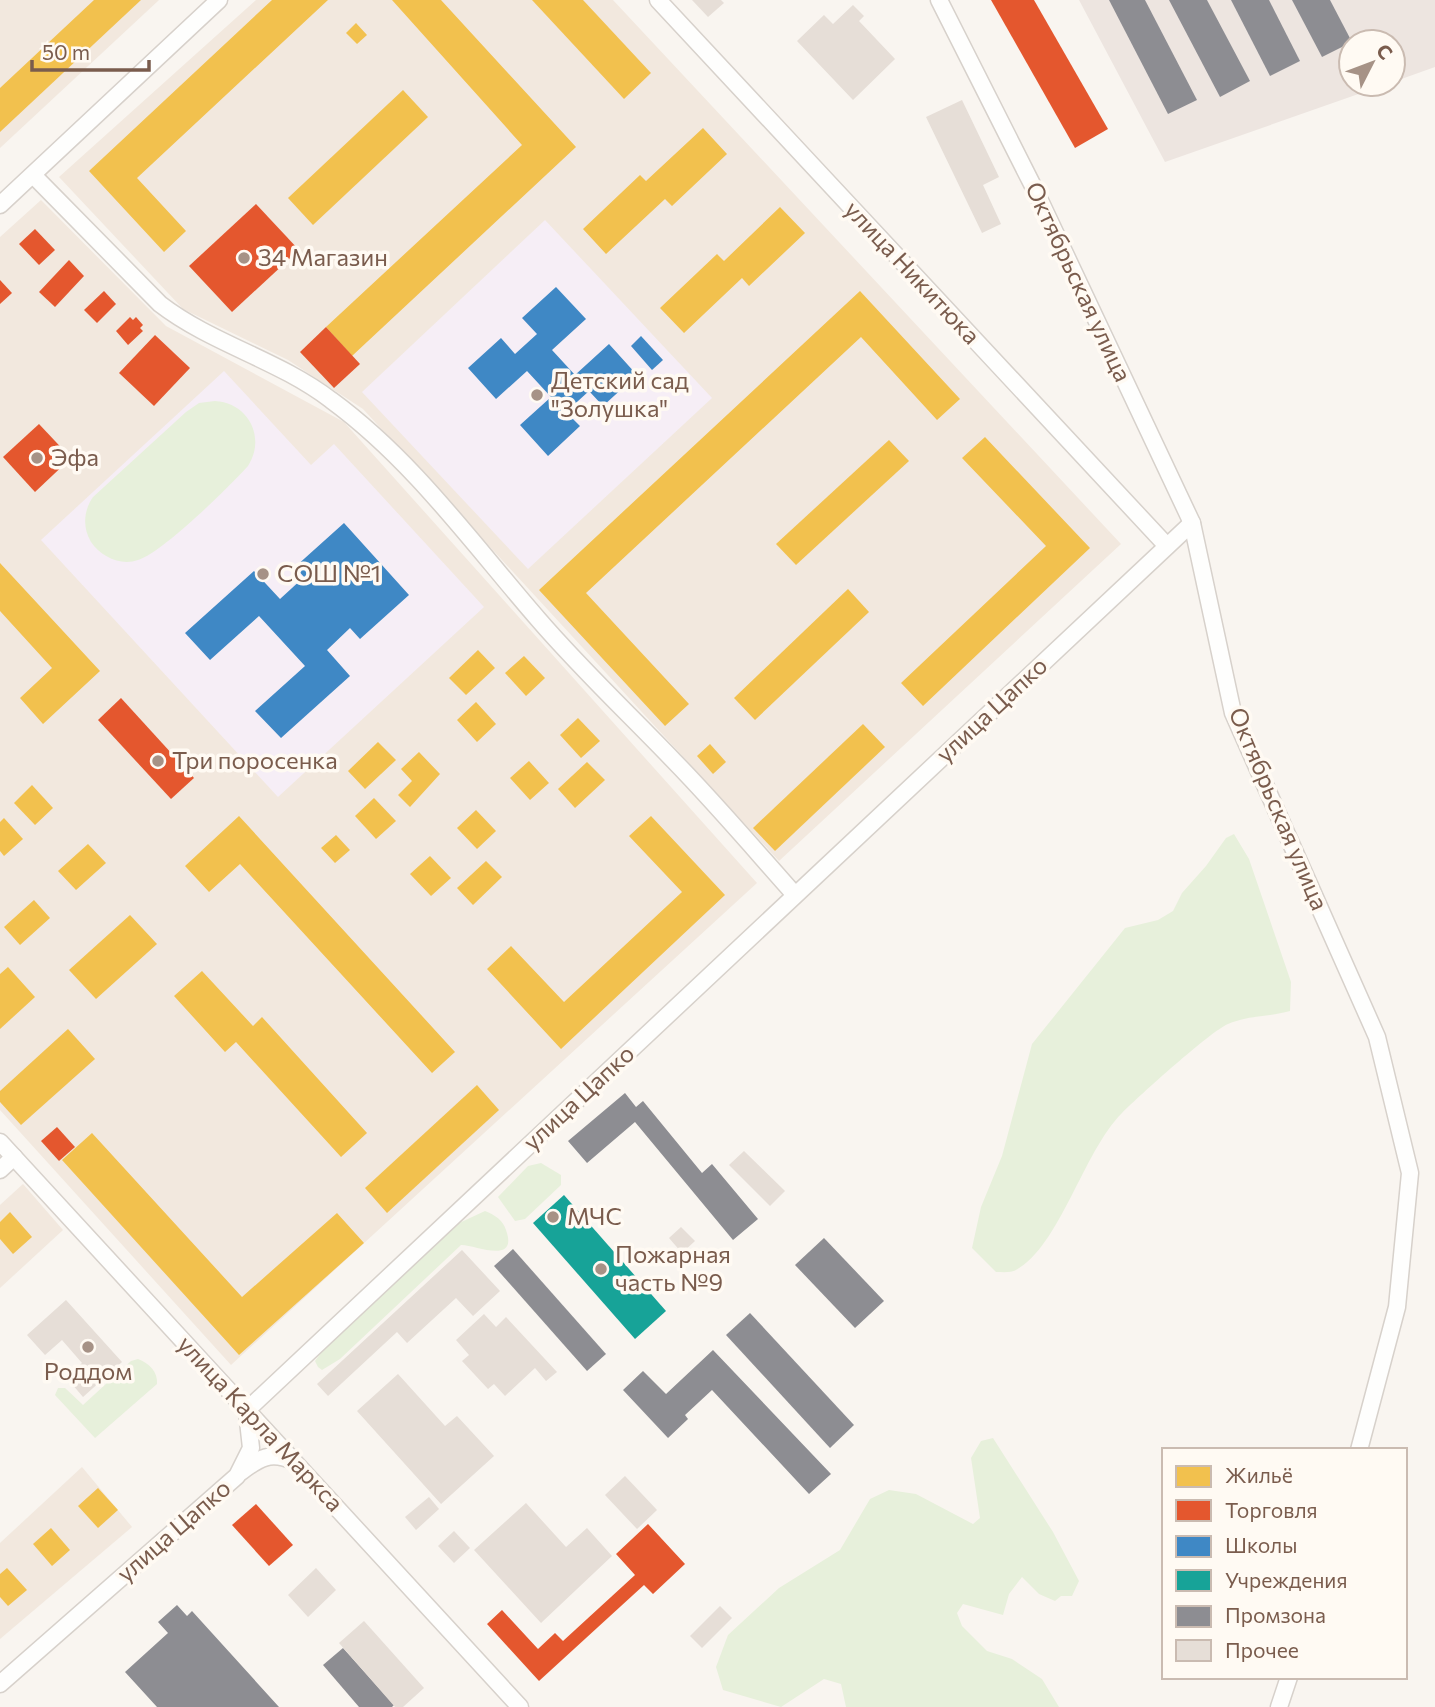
<svg xmlns="http://www.w3.org/2000/svg" width="1435" height="1707" viewBox="0 0 1435 1707" font-family="Commissioner,sans-serif">
<rect width="100%" height="100%" fill="#f9f5f0"/>
<g fill="#f2e8de">
<polygon points="0,0 159,0 0,148"/>
<polygon points="256,0 613,0 1121,544 779,861 363,409 288,360 183,309 59,177"/>
<polygon points="41,200 166,326 344,422 757,883 231,1365 0,1110 0,237"/>
<polygon points="23,1184 63,1230 0,1288 0,1205"/>
<polygon points="82,1467 132,1527 0,1639 0,1543"/>
</g>
<polygon fill="#ede5e0" points="1079,0 1435,0 1435,67 1393,82 1393,42 1351,42 1351,84 1387,84 1165,162"/>
<g fill="#f6eef6">
<polygon points="545,220 712,398 528,569 362,392"/>
<polygon points="224,371 311,465 334,444 484,607 278,797 41,540"/>
</g>
<g fill="#e7f0db">
<path d="M215,401C249,403 266,438 248,466C229,487 162,553 138,560C121,566 101,557 91,542C82,527 84,510 93,497L186,412L199,403Z"/>
<path d="M1234,834L1249,859L1291,982L1290,1011C1269,1017 1249,1015 1228,1024C1211,1031 1139,1096 1122,1113C1083,1152 1060,1246 1016,1270C1011,1273 1002,1272 996,1272L972,1248L981,1207L1002,1156L1032,1044L1125,928L1158,920L1173,911L1182,893L1206,866L1226,838Z"/>
<polygon points="541,1163 561,1175 561,1185 525,1219 515,1221 498,1197 528,1166"/>
<path d="M485,1211C495,1215 503,1220 506,1230C519,1266 473,1244 461,1245L340,1359L322,1370L318,1367L315,1361L323,1350L457,1224Z"/>
<path d="M138,1359C149,1363 158,1372 157,1384L95,1438L55,1395L58,1388H65L83,1405L131,1361Z"/>
<polygon points="993,1438 1053,1532 1079,1581 1072,1596 1061,1596 1055,1601 1039,1594 1022,1577 1009,1594 1003,1615 963,1604 957,1613 962,1626 987,1651 1012,1659 1042,1679 1059,1707 846,1707 841,1684 824,1679 781,1707 723,1690 716,1667 728,1635 779,1588 840,1550 870,1499 889,1490 916,1494 973,1524 980,1518 971,1458 981,1441"/>
</g>
<g fill="#f2c14e">
<polygon points="94,0 141,0 0,132 0,88"/>
<polygon points="272,0 328,0 137,178 186,231 164,252 89,171"/>
<polygon points="392,0 441,0 576,147 352,356 326,327 522,145"/>
<polygon points="532,0 583,0 651,73 624,99"/>
<polygon points="356,23 367,35 357,44 346,33"/>
<polygon points="403,90 428,117 313,225 288,198"/>
<polygon points="703,128 727,154 672,206 665,199 606,254 583,229 640,175 646,181"/>
<polygon points="780,207 805,233 749,286 742,278 684,333 660,308 717,254 724,261"/>
<polygon points="860,291 960,399 937,420 861,337 586,593 689,704 665,726 539,590"/>
<polygon points="985,437 1090,548 923,706 901,683 1046,546 962,458"/>
<polygon points="889,440 909,461 796,565 776,544"/>
<polygon points="0,563 100,671 43,724 20,698 52,668 0,611"/>
<polygon points="848,589 869,612 755,720 734,698"/>
<polygon points="478,650 495,668 466,695 449,678"/>
<polygon points="524,656 545,678 526,696 505,673"/>
<polygon points="476,702 496,724 477,742 457,720"/>
<polygon points="578,718 600,741 581,758 560,735"/>
<polygon points="863,724 885,747 775,851 753,828"/>
<polygon points="378,742 396,760 365,789 348,771"/>
<polygon points="710,744 726,762 713,774 697,756"/>
<polygon points="419,752 440,774 410,807 398,795 412,781 401,769"/>
<polygon points="529,761 549,783 530,800 510,778"/>
<polygon points="587,762 605,780 575,808 558,789"/>
<polygon points="32,785 53,808 35,825 14,803"/>
<polygon points="374,798 396,821 376,839 355,816"/>
<polygon points="476,810 496,831 477,849 457,828"/>
<polygon points="239,816 455,1052 432,1073 240,864 209,892 185,866"/>
<polygon points="651,816 725,895 561,1049 487,969 511,946 564,1002 682,892 629,836"/>
<polygon points="4,818 23,839 4,856 0,851 0,822"/>
<polygon points="336,835 350,850 335,863 321,848"/>
<polygon points="88,844 106,863 76,890 58,871"/>
<polygon points="430,856 451,878 431,896 410,874"/>
<polygon points="486,861 502,877 473,905 457,888"/>
<polygon points="34,900 50,918 20,945 4,927"/>
<polygon points="130,915 157,944 96,999 69,970"/>
<polygon points="8,967 35,997 0,1029 0,974"/>
<polygon points="202,971 253,1026 262,1017 367,1133 341,1157 236,1042 225,1052 174,996"/>
<polygon points="68,1029 95,1059 21,1125 0,1102 0,1091"/>
<polygon points="477,1085 499,1110 387,1213 365,1188"/>
<polygon points="92,1133 242,1297 337,1213 364,1243 239,1355 62,1160"/>
<polygon points="10,1212 32,1237 13,1254 0,1239 0,1222"/>
<polygon points="98,1488 118,1510 98,1528 78,1506"/>
<polygon points="51,1528 70,1550 52,1566 33,1544"/>
<polygon points="7,1568 27,1590 8,1606 0,1597 0,1574"/>
</g>
<g fill="#e4572e">
<polygon points="991,0 1034,0 1108,129 1075,148"/>
<polygon points="256,204 299,250 232,312 189,266"/>
<polygon points="35,229 55,250 39,265 19,244"/>
<polygon points="69,260 84,276 55,307 39,292"/>
<polygon points="0,280 12,293 0,304"/>
<polygon points="104,291 116,304 97,323 84,310"/>
<polygon points="130,317 133,320 136,317 143,325 140,328 143,331 128,345 116,331"/>
<polygon points="326,327 360,364 334,388 300,352"/>
<polygon points="155,335 190,368 154,406 119,373"/>
<polygon points="39,424 71,458 35,492 3,457"/>
<polygon points="121,698 194,778 171,799 98,720"/>
<polygon points="57,1127 75,1147 59,1161 41,1141"/>
<polygon points="256,1504 293,1545 269,1566 232,1525"/>
<polygon points="648,1524 685,1564 653,1594 644,1585 539,1681 487,1624 502,1610 538,1649 555,1633 563,1641 635,1575 616,1554"/>
</g>
<g fill="#3f88c5">
<polygon points="556,287 586,319 552,350 575,375 609,344 637,375 603,406 589,391 566,412 580,426 548,456 520,425 551,397 527,371 496,399 468,368 501,338 515,354 537,334 522,318"/>
<polygon points="641,336 663,360 652,370 631,346"/>
<polygon points="344,523 409,595 360,639 350,628 327,650 350,676 281,738 255,711 305,666 259,616 210,660 185,633 254,571 280,599 304,577 295,567"/>
</g>
<polygon fill="#17a398" points="564,1195 666,1311 635,1339 533,1223"/>
<g fill="#8d8d92">
<polygon points="1109,0 1145,0 1197,100 1168,114"/>
<polygon points="1169,0 1207,0 1250,81 1220,97"/>
<polygon points="1231,0 1269,0 1300,61 1270,76"/>
<polygon points="1292,0 1330,0 1352,42 1322,57"/>
<polygon points="625,1093 636,1107 643,1101 702,1173 712,1164 758,1219 733,1240 635,1122 587,1163 568,1141"/>
<polygon points="824,1238 884,1301 855,1328 795,1265"/>
<polygon points="513,1249 606,1354 587,1371 494,1266"/>
<polygon points="750,1313 854,1425 830,1448 726,1335"/>
<polygon points="713,1350 831,1474 809,1494 712,1390 685,1415 688,1419 668,1438 623,1390 643,1371 666,1394"/>
<polygon points="177,1605 187,1616 192,1611 279,1707 157,1707 125,1672 168,1633 158,1622"/>
<polygon points="343,1648 394,1705 392,1707 359,1707 323,1665"/>
</g>
<g fill="#e6ded7">
<polygon points="692,0 721,0 724,3 708,17"/>
<polygon points="853,5 864,16 859,21 895,59 853,100 797,41 824,15 833,24"/>
<polygon points="962,100 999,177 983,185 1001,224 982,233 926,117"/>
<polygon points="744,1151 785,1191 770,1206 729,1165"/>
<polygon points="681,1227 695,1241 682,1253 669,1238"/>
<polygon points="462,1250 500,1291 473,1316 456,1298 407,1343 397,1332 328,1396 317,1384"/>
<polygon points="66,1300 122,1362 83,1397 66,1377 82,1363 62,1340 45,1355 27,1335"/>
<polygon points="484,1314 496,1327 506,1317 557,1372 546,1381 535,1368 505,1396 494,1384 488,1389 462,1361 469,1355 456,1340"/>
<polygon points="398,1374 445,1426 457,1416 494,1456 441,1504 357,1411"/>
<polygon points="625,1476 657,1510 637,1529 605,1495"/>
<polygon points="429,1497 439,1509 416,1530 405,1517"/>
<polygon points="526,1503 566,1547 587,1528 612,1556 541,1623 474,1550"/>
<polygon points="454,1531 470,1548 454,1563 438,1546"/>
<polygon points="316,1568 336,1590 308,1617 288,1595"/>
<polygon points="720,1606 732,1618 702,1648 690,1636"/>
<polygon points="364,1621 424,1688 403,1707 395,1707 339,1643"/>
</g>
<g fill="none" stroke-linecap="round" stroke-linejoin="round">
<defs>
<g id="minor">
<polyline points="658,0 1167,546"/>
<polyline points="939,0 1035,190 1192,523 1233,713 1377,1037 1410,1173 1397,1307 1359,1450"/>
<path d="M33,175L160,304C212,344 279,360 331,400C413,460 472,543 538,619C581,669 629,714 674,761C716,804 755,850 795,895"/>
<polyline points="0,205 219,0"/>
<polyline points="0,1142 520,1707"/>
<polyline points="0,1170 14,1157"/>
<polyline points="247,1410 1192,523"/>
<path d="M241,1472C259,1458 271,1451 293,1461"/>
<polyline points="0,1684 237,1476 251,1448 247,1412"/>
<polyline points="1279,1707 1289,1677"/>
</g>
</defs>
<use href="#minor" stroke="#d7d1cb" stroke-width="19"/>
<use href="#minor" stroke="#fefefd" stroke-width="16"/>
</g>
<g fill="#a69286" stroke="#fffaf3" stroke-width="2.5">
<circle cx="244" cy="258" r="7"/>
<circle cx="537" cy="395" r="7"/>
<circle cx="37" cy="458" r="7"/>
<circle cx="263" cy="574" r="7"/>
<circle cx="158" cy="761" r="7"/>
<circle cx="553" cy="1217" r="7"/>
<circle cx="601" cy="1269" r="7"/>
<circle cx="88" cy="1347" r="7"/>
</g>
<g text-anchor="middle" stroke-width="7" stroke-linejoin="round" paint-order="stroke">
<g font-size="24" fill="#7a5c4d" stroke="#fffaf3" text-anchor="start">
<text x="258" y="266">34 Магазин</text>
<text x="551" y="389">Детский сад<tspan x="551" dy="28">"Золушка"</tspan></text>
<text x="51" y="466">Эфа</text>
<text x="277" y="582">СОШ №1</text>
<text x="172" y="769">Три поросенка</text>
<text x="567" y="1225">МЧС</text>
<text x="615" y="1263">Пожарная<tspan x="615" dy="28">часть №9</tspan></text>
<text x="88" y="1380" text-anchor="middle">Роддом</text>
</g>
<g font-size="24" fill="#7a5c4d" stroke="#fffaf3">
<text transform="translate(912 273) rotate(47)" y="8">улица Никитюка</text>
<text transform="translate(1078 282) rotate(65)" y="8">Октябрьская улица</text>
<text transform="translate(992 710) rotate(-43)" y="8">улица Цапко</text>
<text transform="translate(1278 809) rotate(67)" y="8">Октябрьская улица</text>
<text transform="translate(579 1098) rotate(-43)" y="8">улица Цапко</text>
<text transform="translate(260 1424) rotate(47)" y="8">улица Карла Маркса</text>
<text transform="translate(174 1531) rotate(-41)" y="8">улица Цапко</text>
</g>
</g>
<rect x="1162" y="1448" width="245" height="231" fill="#fffaf3" stroke="#cabbb1" stroke-width="2"/>
<rect x="1176" y="1466" width="35" height="21" fill="#f2c14e" stroke="#cabbb1" stroke-width="2"/>
<text x="1225" y="1483" font-size="21" fill="#7a5c4d">Жильё</text>
<rect x="1176" y="1500" width="35" height="21" fill="#e4572e" stroke="#cabbb1" stroke-width="2"/>
<text x="1225" y="1518" font-size="21" fill="#7a5c4d">Торговля</text>
<rect x="1176" y="1536" width="35" height="21" fill="#3f88c5" stroke="#cabbb1" stroke-width="2"/>
<text x="1225" y="1553" font-size="21" fill="#7a5c4d">Школы</text>
<rect x="1176" y="1570" width="35" height="21" fill="#17a398" stroke="#cabbb1" stroke-width="2"/>
<text x="1225" y="1588" font-size="21" fill="#7a5c4d">Учреждения</text>
<rect x="1176" y="1606" width="35" height="21" fill="#8d8d92" stroke="#cabbb1" stroke-width="2"/>
<text x="1225" y="1623" font-size="21" fill="#7a5c4d">Промзона</text>
<rect x="1176" y="1640" width="35" height="21" fill="#e6ded7" stroke="#cabbb1" stroke-width="2"/>
<text x="1225" y="1658" font-size="21" fill="#7a5c4d">Прочее</text>
<g transform="translate(1372 63) rotate(48)"><circle r="33" fill="#fffaf3" stroke="#cabbb1" stroke-width="2"/>
<path d="M0-5L12 26L0 18L-12 26Z" fill="#a69286"/>
<text y="-10" font-size="19" font-weight="bold" text-anchor="middle" fill="#7a5c4d">С</text>
</g>
<path d="M32 60v10h117v-10" fill="none" stroke="#7a5c4d" stroke-width="3.5"/>
<text x="42" y="60" font-size="21" fill="#7a5c4d" stroke="#fffaf3" stroke-width="5" paint-order="stroke">50 m</text>
</svg>
